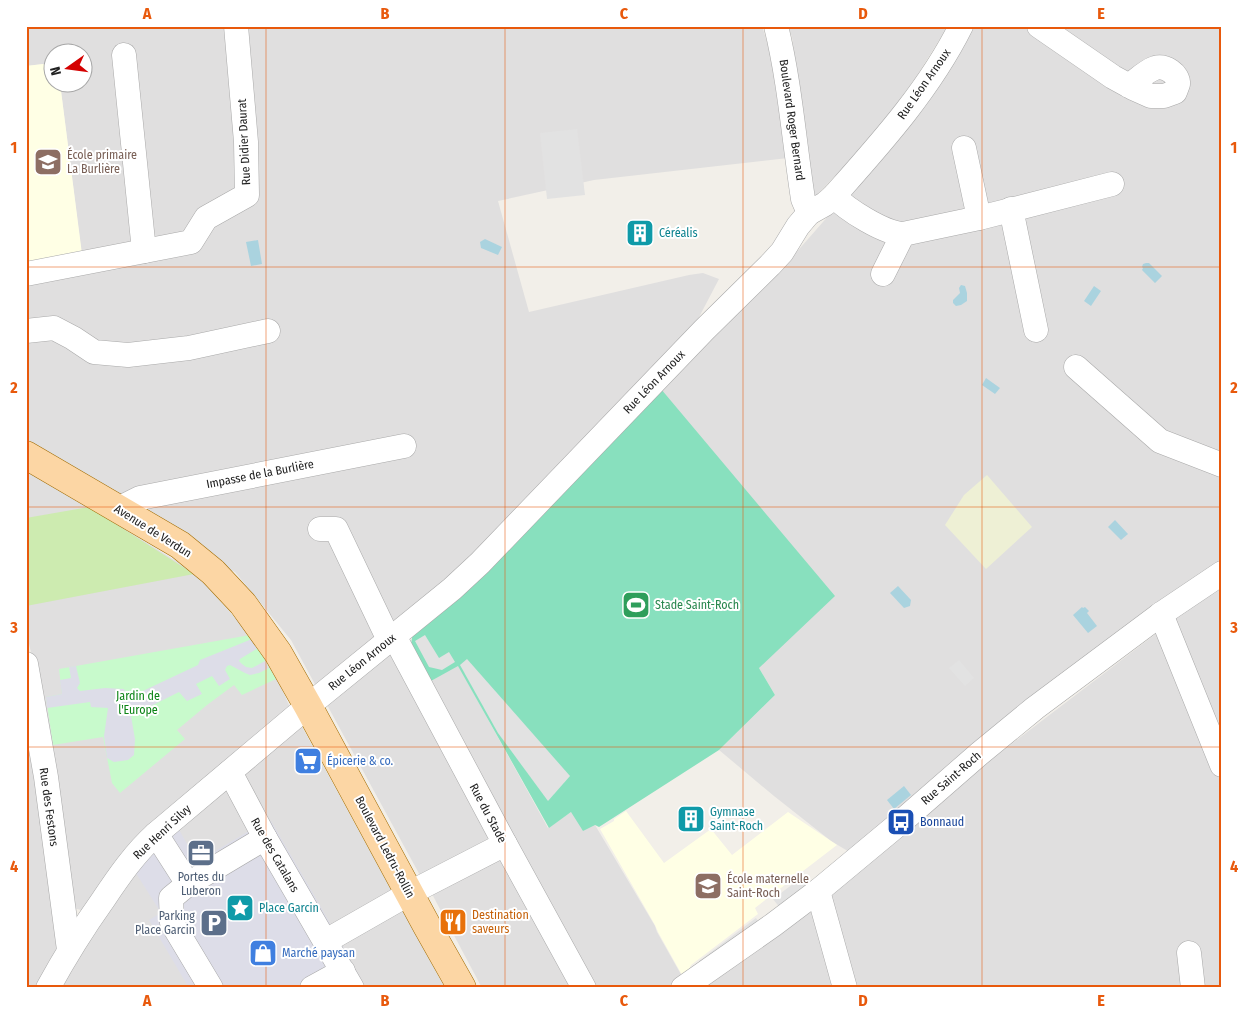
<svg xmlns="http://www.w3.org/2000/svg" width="1248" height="1014" viewBox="0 0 1248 1014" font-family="'Fira Sans Condensed',sans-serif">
<rect width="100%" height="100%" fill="#f2efe9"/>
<g fill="#e0dfdf">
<polygon points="26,26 762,26 776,71 788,158 594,180 498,201 529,312 689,275 703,273 719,279 697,321 583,439 487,550 317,688 291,640 235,572 221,566 26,443 26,285 84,272 60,83 82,82 82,52 52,52 52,63 26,66"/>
<polygon points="788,26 948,26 916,77 875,134 813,199 792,37"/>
<polygon points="970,26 1222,26 1222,565 851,853 831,841 774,796 719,750 775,695 759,668 661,389 772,280 917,115"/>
<polygon points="26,468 189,569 207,586 258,644 278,680 289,705 287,713 85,911 69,907 52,748 26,630"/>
<polygon points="1222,584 1222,749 1171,617"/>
<polygon points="1157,633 1167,637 1222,779 1222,988 852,988 825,894 967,778"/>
<polygon points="387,649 495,839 422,879 326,703"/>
<polygon points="458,665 548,828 571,812 595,825 655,926 657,932 683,978 671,988 596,988 431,681"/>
<polygon points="26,703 61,945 42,988 26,988"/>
<polygon points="300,723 445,988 55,988 150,845"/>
<polygon points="501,855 574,988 482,988 432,894"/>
<polygon points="815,909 837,988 699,988 764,942"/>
</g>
<g fill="#ffffe5">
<polygon points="52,63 52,82 60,83 82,254 26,264 26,66"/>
<polygon points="626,811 664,863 711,829 732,855 788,812 837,845 755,908 758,914 691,965 688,971 682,975 658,932 655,925 600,829 614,821 614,819"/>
</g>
<polygon fill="#eef0d5" points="987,475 1032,527 986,569 945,525 964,495"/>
<polygon fill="#cdebb0" points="89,507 194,574 26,606 26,518"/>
<polygon fill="#c8facc" points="250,635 276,679 242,695 234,685 207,705 177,730 185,739 120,793 112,783 103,737 53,745 46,697 62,694 59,669"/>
<polygon fill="#88e0be" points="661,389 835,596 759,668 775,695 719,750 599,827 595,825 583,831 571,812 549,828 458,666 431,681 411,644 413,632"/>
<g fill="#e2e2e2">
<polygon points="577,129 585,195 547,199 540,133"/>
<polygon points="425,635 439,658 449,652 455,662 442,670 429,667 415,641"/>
<polygon points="467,659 570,776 548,801 498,733 460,665"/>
<polygon points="959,660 974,678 965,686 949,668"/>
<polygon points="801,878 808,888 780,908 773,899"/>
<polygon points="756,918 759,923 703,966 699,961"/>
</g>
<g fill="#dddde8">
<polygon points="252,639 258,648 240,659 239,661 242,664 246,667 252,668 265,661 269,668 259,673 250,675 245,673 230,665 227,666 225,670 230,679 219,686 212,676 196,684 202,694 187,701 179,692 131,716 135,739 134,755 128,760 114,762 107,758 104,736 108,708 91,707 90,702 47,708 46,697 62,694 60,680 71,678 69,667 76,666 80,683 77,688 80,691 105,688 124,689 128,698 198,665 200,660"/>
<polygon points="271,821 318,902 361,979 346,988 189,988 149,920 161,913 134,870 177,826 197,862 254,828"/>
</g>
<g fill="#aad3df">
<polygon points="485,239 502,247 498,255 481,248 480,242"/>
<polygon points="258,240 262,264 251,266 246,242"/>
<polygon points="1146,263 1149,263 1162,276 1155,283 1142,270 1143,268 1142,267 1143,264"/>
<polygon points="961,285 965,286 967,293 967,301 961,305 956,306 953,303 953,300 960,293 959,288"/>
<polygon points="1094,286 1101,291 1091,306 1084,301"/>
<polygon points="986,378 1000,388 995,394 982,385"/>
<polygon points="1115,520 1128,534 1121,540 1108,527"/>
<polygon points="898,586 911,600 910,606 904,608 890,593"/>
<polygon points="1082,607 1083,608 1085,607 1089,611 1087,613 1097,626 1088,633 1073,615"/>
<polygon points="904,786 911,795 894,809 887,800"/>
</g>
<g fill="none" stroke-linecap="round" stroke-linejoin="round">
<defs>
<g id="minor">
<path d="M776,26C790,83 794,141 803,199L809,213"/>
<path d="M1039,26L1113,77L1133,88L1151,96H1164L1175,92C1176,89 1177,87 1178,84C1179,74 1165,65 1155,68C1146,71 1137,80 1129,86"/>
<polyline points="124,55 144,251"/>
<polyline points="964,148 979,218"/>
<path d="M834,196C847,210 884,233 903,234L979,218L1112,184"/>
<polyline points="1011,209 1036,330"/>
<polyline points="26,274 191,242 206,218 247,195 246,142 236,26"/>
<polyline points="883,274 903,234"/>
<polyline points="26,331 54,328 73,338 94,352 128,355 189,348 268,331"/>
<polyline points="1076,367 1160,441 1222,465"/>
<polyline points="118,509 140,498 404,446"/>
<polyline points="320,529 336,529 389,640"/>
<polyline points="1161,614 1222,765"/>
<polyline points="394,636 505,844 584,988"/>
<polyline points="26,664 46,777 69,950"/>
<polyline points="230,772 265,838 352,988"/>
<polyline points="156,834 188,884"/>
<polyline points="818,891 845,988"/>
<polyline points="326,941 410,893 505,844"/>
<polyline points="1189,953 1193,988"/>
<path d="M48,988C65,957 83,928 103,900C119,876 135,853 156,834L308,706L452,589L480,563L704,330L770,265L782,252L798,226L809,213L825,204L834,196C881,143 929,90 961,26"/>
<polyline points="211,988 172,923 171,898 188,884 265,838"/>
<polyline points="312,988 343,971"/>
<polyline points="683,988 773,925 818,891 901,822 979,754 1035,708 1161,614 1222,573"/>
</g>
<polyline id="major" points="26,455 180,545 213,572 243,604 278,653 308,706 427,926 462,988"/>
</defs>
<use href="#minor" stroke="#a9a9a9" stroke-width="25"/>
<use href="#major" stroke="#a06b00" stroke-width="29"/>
<use href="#minor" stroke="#fff" stroke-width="24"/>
<use href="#major" stroke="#fcd6a4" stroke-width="28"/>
</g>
<path fill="none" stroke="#e8590c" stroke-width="1" stroke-opacity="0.55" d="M266,26V988M505,26V988M743,26V988M982,26V988M26,267H1222M26,507H1222M26,747H1222"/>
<defs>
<symbol id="school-square" viewBox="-11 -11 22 22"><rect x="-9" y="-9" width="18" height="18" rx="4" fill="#8d6e63" stroke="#fff"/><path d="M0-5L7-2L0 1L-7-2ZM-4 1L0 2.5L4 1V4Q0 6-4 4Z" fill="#fff"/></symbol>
<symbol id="building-square" viewBox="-11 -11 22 22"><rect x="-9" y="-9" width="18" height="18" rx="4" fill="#0f9aa8" stroke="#fff"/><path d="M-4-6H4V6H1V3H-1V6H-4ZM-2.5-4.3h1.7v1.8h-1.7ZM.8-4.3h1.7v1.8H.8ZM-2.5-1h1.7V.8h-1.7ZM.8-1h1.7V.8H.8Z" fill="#fff"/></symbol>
<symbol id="stadium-square" viewBox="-11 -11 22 22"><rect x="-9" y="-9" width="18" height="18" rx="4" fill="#2e9e5b" stroke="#fff"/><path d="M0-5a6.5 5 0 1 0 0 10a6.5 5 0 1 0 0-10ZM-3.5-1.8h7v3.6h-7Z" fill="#fff"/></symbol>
<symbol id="supermarket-square" viewBox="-11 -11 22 22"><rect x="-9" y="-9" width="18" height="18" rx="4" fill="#3f7fe0" stroke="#fff"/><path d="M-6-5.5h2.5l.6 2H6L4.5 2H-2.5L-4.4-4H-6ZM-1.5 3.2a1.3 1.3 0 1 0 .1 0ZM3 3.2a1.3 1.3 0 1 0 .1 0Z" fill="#fff"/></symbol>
<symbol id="bus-square" viewBox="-11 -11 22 22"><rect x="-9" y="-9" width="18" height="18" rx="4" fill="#1a4fb4" stroke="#fff"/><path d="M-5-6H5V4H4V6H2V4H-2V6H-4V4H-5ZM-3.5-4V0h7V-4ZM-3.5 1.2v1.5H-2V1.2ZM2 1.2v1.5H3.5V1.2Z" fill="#fff"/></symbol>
<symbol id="office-square" viewBox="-11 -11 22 22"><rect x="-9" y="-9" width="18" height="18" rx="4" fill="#5c6f8a" stroke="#fff"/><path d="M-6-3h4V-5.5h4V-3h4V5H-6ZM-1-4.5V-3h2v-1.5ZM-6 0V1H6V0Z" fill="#fff"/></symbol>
<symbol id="sight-square" viewBox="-11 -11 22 22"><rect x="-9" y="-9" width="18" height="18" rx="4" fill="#0f9aa8" stroke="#fff"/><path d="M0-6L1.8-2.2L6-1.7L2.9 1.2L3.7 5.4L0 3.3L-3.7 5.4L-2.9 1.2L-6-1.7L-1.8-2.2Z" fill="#fff"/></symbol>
<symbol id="restaurant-square" viewBox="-11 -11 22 22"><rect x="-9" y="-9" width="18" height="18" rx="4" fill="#e8710a" stroke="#fff"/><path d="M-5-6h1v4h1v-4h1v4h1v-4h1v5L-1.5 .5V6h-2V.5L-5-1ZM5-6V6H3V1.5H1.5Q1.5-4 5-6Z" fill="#fff"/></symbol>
<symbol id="parking-square" viewBox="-11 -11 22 22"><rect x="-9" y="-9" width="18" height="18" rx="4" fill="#5c6f8a" stroke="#fff"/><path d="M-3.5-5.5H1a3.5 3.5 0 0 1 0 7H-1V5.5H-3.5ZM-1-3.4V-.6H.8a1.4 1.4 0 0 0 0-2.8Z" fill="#fff"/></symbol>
<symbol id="shop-square" viewBox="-11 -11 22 22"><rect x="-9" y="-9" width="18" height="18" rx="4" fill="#3f7fe0" stroke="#fff"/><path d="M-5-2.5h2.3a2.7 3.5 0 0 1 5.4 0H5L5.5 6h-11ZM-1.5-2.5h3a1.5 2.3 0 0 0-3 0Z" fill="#fff"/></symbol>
</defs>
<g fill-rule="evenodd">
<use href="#school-square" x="32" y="146" width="32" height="32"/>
<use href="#building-square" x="624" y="217" width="32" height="32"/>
<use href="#stadium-square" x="620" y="589" width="32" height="32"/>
<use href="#supermarket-square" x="292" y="745" width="32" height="32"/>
<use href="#building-square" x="675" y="803" width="32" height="32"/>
<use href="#bus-square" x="885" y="806" width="32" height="32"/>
<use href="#office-square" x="185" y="837" width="32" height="32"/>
<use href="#school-square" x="692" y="870" width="32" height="32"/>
<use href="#sight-square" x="224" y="892" width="32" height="32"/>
<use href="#restaurant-square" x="437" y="906" width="32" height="32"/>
<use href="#parking-square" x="198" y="907" width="32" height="32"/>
<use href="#shop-square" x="247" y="937" width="32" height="32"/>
</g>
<g text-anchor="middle" stroke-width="4" stroke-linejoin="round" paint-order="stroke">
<g font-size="12" fill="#222" stroke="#fff">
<text transform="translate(924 84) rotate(-55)" y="4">Rue Léon Arnoux</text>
<text transform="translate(792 120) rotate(82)" y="4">Boulevard Roger Bernard</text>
<text transform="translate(244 142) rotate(-93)" y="4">Rue Didier Daurat</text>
<text transform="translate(654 382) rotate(-46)" y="4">Rue Léon Arnoux</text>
<text transform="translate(260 474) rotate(-11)" y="4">Impasse de la Burlière</text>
<text transform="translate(153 531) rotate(32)" y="4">Avenue de Verdun</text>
<text transform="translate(362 662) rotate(-39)" y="4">Rue Léon Arnoux</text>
<text transform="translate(951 778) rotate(-41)" y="4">Rue Saint-Roch</text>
<text transform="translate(49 807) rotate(82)" y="4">Rue des Festons</text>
<text transform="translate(488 813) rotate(62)" y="4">Rue du Stade</text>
<text transform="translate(162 832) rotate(-43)" y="4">Rue Henri Silvy</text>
<text transform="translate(385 847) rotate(62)" y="4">Boulevard Ledru-Rollin</text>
<text transform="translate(275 855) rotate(60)" y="4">Rue des Catalans</text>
</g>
<g font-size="12" fill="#785e54" stroke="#fff" text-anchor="start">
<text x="67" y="159">École primaire<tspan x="67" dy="14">La Burlière</tspan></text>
<text x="727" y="883">École maternelle<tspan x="727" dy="14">Saint-Roch</tspan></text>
</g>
<g font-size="12" fill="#0d838f" stroke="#fff" text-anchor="start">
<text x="659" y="237">Céréalis</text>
<text x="710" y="816">Gymnase<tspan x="710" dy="14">Saint-Roch</tspan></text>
<text x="259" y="912">Place Garcin</text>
</g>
<g font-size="12" fill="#27864d" stroke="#fff" text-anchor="start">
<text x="655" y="609">Stade Saint-Roch</text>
</g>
<g font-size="12" fill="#0c8416" stroke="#fff">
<text x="138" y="700">Jardin de<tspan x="138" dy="14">l'Europe</tspan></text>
</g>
<g font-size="12" fill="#366cbe" stroke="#fff" text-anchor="start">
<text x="327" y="765">Épicerie &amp; co.</text>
<text x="282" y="957">Marché paysan</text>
</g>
<g font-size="12" fill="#164399" stroke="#fff" text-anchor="start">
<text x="920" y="826">Bonnaud</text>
</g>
<g font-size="12" fill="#4e5e75" stroke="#fff">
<text x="201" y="881">Portes du<tspan x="201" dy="14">Luberon</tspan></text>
<text x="195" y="920" text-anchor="end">Parking<tspan x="195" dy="14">Place Garcin</tspan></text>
</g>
<g font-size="12" fill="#c56008" stroke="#fff" text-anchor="start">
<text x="472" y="919">Destination<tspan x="472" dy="14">saveurs</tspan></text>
</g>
</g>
<rect width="1248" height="1014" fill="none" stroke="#ffffff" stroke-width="55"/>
<g transform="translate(68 68) rotate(256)"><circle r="24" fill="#ffffff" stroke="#a7a7a7"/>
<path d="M0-4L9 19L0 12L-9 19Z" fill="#d40000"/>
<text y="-8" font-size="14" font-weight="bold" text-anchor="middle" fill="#222222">N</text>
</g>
<rect x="28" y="28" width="1192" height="958" fill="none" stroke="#e8590c" stroke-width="2"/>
<g font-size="16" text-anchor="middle" font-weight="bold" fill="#e8590c">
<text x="147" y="19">A</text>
<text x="385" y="19">B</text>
<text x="624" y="19">C</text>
<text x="863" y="19">D</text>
<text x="1101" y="19">E</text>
<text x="14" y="153">1</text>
<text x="1234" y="153">1</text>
<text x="14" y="393">2</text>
<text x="1234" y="393">2</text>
<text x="14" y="633">3</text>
<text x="1234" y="633">3</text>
<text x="14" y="872">4</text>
<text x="1234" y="872">4</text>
<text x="147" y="1006">A</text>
<text x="385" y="1006">B</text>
<text x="624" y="1006">C</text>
<text x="863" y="1006">D</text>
<text x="1101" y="1006">E</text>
</g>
</svg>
